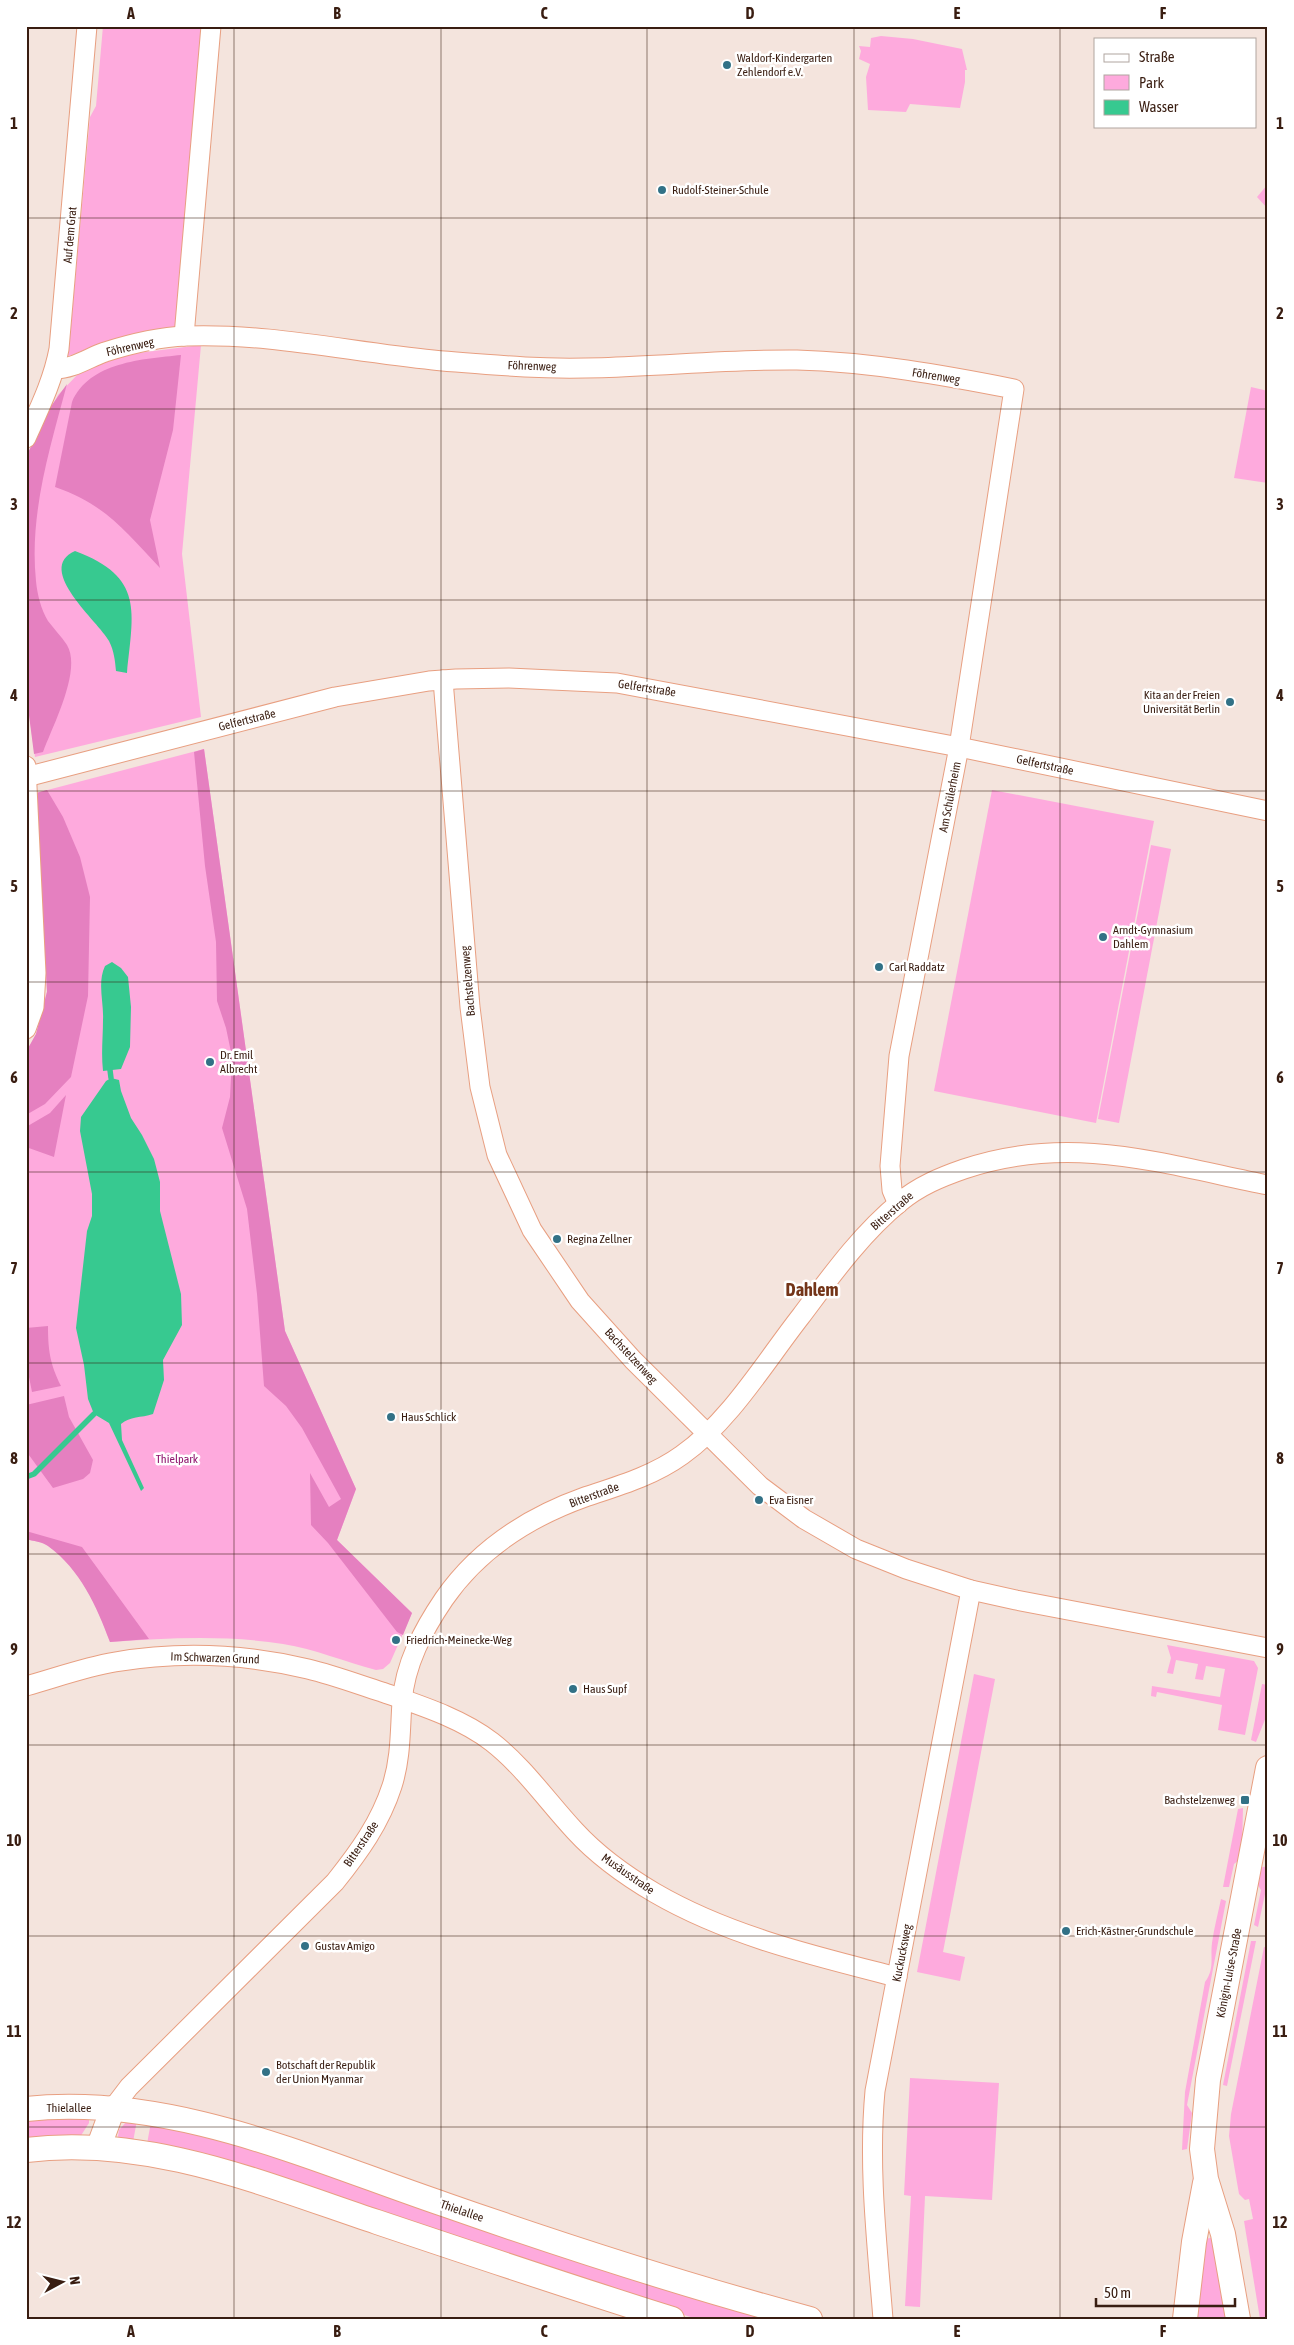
<svg xmlns="http://www.w3.org/2000/svg" width="1294" height="2345" viewBox="0 0 1294 2345" font-family="'Asap Condensed',sans-serif">
<rect width="100%" height="100%" fill="#f4e4dd"/>
<g fill="#feaadd">
<polygon points="103,26 202,26 175,330 95,346 66,357 64,354 71,326 90,117 96,106"/>
<polygon points="881,36 913,39 962,49 967,70 965,70 965,82 960,108 910,104 906,112 868,110 866,77 870,64 859,59 861,51 859,46 870,47 871,38"/>
<polygon points="1268,184 1268,209 1257,197"/>
<polygon points="201,345 182,554 201,717 35,757 26,692 26,457 58,395 78,374 108,360 138,353"/>
<polygon points="1251,387 1268,391 1268,483 1234,478"/>
<path d="M204,749L285,1331L356,1489L337,1540L412,1613L390,1663L383,1669L376,1670C345,1662 315,1649 283,1644C226,1635 168,1638 110,1642C97,1607 81,1569 48,1546C43,1542 33,1541 26,1539V1052L36,1034L47,991L36,793Z"/>
<polygon points="992,790 1154,821 1096,1123 934,1091"/>
<polygon points="1151,845 1171,849 1119,1123 1098,1119"/>
<polygon points="1167,1645 1254,1661 1258,1668 1245,1735 1218,1730 1222,1705 1157,1692 1156,1697 1151,1696 1152,1686 1220,1697 1225,1669 1206,1666 1203,1680 1195,1679 1198,1664 1176,1660 1173,1674 1167,1673 1171,1658"/>
<polygon points="974,1674 995,1679 943,1952 965,1957 960,1981 917,1972"/>
<polygon points="1262,1684 1268,1685 1268,1712 1256,1742 1251,1740"/>
<polygon points="1243,1808 1242,1848 1239,1860 1234,1864 1229,1887 1223,1887 1238,1809"/>
<polygon points="1268,1866 1268,1880 1258,1927 1254,1925 1261,1890 1256,1882 1259,1868"/>
<path d="M1221,1899L1226,1901L1187,2105L1192,2113L1187,2149L1182,2150L1185,2092L1205,1982C1215,1969 1210,1957 1212,1943C1214,1928 1218,1913 1221,1899Z"/>
<polygon points="1251,1941 1256,1941 1227,2086 1223,2085"/>
<polygon points="1264,1947 1268,1948 1268,2318 1260,2319 1244,2221 1253,2219 1249,2199 1245,2200 1239,2194 1229,2136 1231,2114"/>
<polygon points="910,2078 999,2083 992,2200 925,2196 920,2307 905,2306 911,2196 904,2195"/>
<polygon points="50,2116 89,2119 89,2123 80,2137 26,2141 26,2118"/>
<polygon points="128,2120 137,2120 133,2142 119,2139 118,2136 119,2130"/>
<polygon points="151,2122 212,2136 776,2319 697,2319 147,2144"/>
<polygon points="1215,2237 1229,2319 1196,2319 1205,2239"/>
</g>
<g fill="#e580c0">
<path d="M181,355L173,430L150,520L160,568C125,531 105,504 55,487L72,402C89,362 143,359 181,355Z"/>
<path d="M67,384C50,448 29,514 36,581C37,593 41,610 48,621C54,629 61,636 67,645C82,670 53,725 43,752L34,754L26,692V457L49,409Z"/>
<polygon points="204,749 285,1331 356,1489 337,1540 412,1613 403,1635 397,1632 328,1543 311,1525 310,1473 329,1507 341,1499 302,1428 286,1406 264,1386 257,1294 247,1209 222,1128 230,1097 232,1057 226,1028 217,1001 216,942 205,866 194,752"/>
<polygon points="47,790 63,817 80,857 90,897 88,996 71,1077 45,1104 26,1115 26,1052 36,1034 47,992 36,793"/>
<polygon points="66,1095 54,1157 26,1147 26,1127 50,1113"/>
<path d="M48,1326C48,1350 50,1364 61,1386L32,1392L26,1362V1328Z"/>
<polygon points="64,1396 69,1417 93,1460 90,1473 83,1479 53,1488 26,1451 26,1405"/>
<path d="M26,1531L82,1547L149,1639L110,1642C97,1607 80,1569 48,1546C43,1542 33,1541 26,1539Z"/>
</g>
<g fill="#37c990">
<path d="M75,551C145,577 133,612 127,673L116,671C115,660 114,651 109,641C99,622 34,569 75,551Z"/>
<path d="M112,962L121,968L128,977L131,1007L130,1047L121,1069L103,1071C101,1053 103,1037 103,1020C104,1002 97,983 105,966Z"/>
<path d="M111,1078L119,1080L121,1091L131,1118L142,1135L154,1159L160,1182V1211L181,1294L182,1325L163,1360L164,1380L153,1414C141,1418 130,1416 121,1424L122,1440L144,1488L141,1491L109,1423L94,1414L88,1399L84,1365L76,1328L87,1231L92,1216V1194L80,1131L81,1117L106,1081Z"/>
</g>
<g fill="none" stroke-linecap="round" stroke-linejoin="round">
<g stroke="#37c990" stroke-width="5.5">
<polyline points="110,1070 111,1078"/>
<polyline points="26,1477 34,1474 94,1414"/>
</g>
<defs>
<g id="minor">
<polyline points="184,336 211,26"/>
<path d="M55,369C73,369 88,358 105,352C130,344 160,337 186,336C270,333 350,352 433,360C463,363 494,365 525,367C616,372 707,359 797,360C870,362 943,375 1014,389L959,747L899,1056L890,1166L892,1190L898,1204"/>
<path d="M26,438C39,409 53,381 59,349L87,26"/>
<polyline points="443,680 470,1007 480,1087 497,1155 532,1230 580,1301 633,1360 760,1486 804,1519 856,1549 906,1569 971,1590 1016,1600 1268,1648"/>
<polyline points="26,766 36,973 34,1007 26,1029"/>
<polyline points="26,777 335,697 429,681 456,679 509,678 617,683 959,747 1268,811"/>
<path d="M26,1686C55,1678 85,1667 115,1662C179,1651 245,1654 308,1669C333,1675 357,1684 382,1692C419,1705 461,1718 492,1742C524,1767 547,1801 575,1831C597,1855 626,1876 655,1893C729,1936 815,1956 897,1977"/>
<path d="M113,2108L129,2087L335,1882C359,1852 380,1823 392,1786C401,1758 400,1731 402,1702C405,1664 423,1630 444,1599C478,1550 529,1517 585,1497C618,1486 653,1476 682,1455C730,1421 765,1362 801,1316C831,1276 861,1234 900,1202C919,1186 941,1177 964,1169C1070,1133 1163,1164 1268,1185"/>
<path d="M883,2319C877,2243 868,2167 875,2091L971,1590"/>
</g>
<g id="major">
<path d="M26,2109C173,2094 310,2159 446,2205C566,2247 687,2286 810,2319"/>
<polyline points="99,2146 113,2108"/>
<path d="M26,2150C149,2135 263,2184 377,2222C475,2255 573,2288 672,2319"/>
<polyline points="1185,2319 1194,2242 1205,2183"/>
<polyline points="1238,2319 1223,2234 1206,2179 1202,2149 1208,2080 1268,1768"/>
</g>
</defs>
<use href="#minor" stroke="#e89f81" stroke-width="21"/>
<use href="#major" stroke="#e89f81" stroke-width="26"/>
<use href="#minor" stroke="#fff" stroke-width="19"/>
<use href="#major" stroke="#fff" stroke-width="24"/>
</g>
<path fill="none" stroke="#391d11" stroke-width="1" stroke-opacity="0.55" d="M234,26V2319M441,26V2319M647,26V2319M854,26V2319M1060,26V2319M26,218H1268M26,409H1268M26,600H1268M26,791H1268M26,982H1268M26,1172H1268M26,1363H1268M26,1554H1268M26,1745H1268M26,1936H1268M26,2127H1268"/>
<g fill="#327186" stroke="#fff" stroke-width="2">
<circle cx="727" cy="65" r="5"/>
<circle cx="662" cy="190" r="5"/>
<circle cx="1230" cy="702" r="5"/>
<circle cx="1103" cy="937" r="5"/>
<circle cx="879" cy="967" r="5"/>
<circle cx="210" cy="1062" r="5"/>
<circle cx="557" cy="1239" r="5"/>
<circle cx="391" cy="1417" r="5"/>
<circle cx="759" cy="1500" r="5"/>
<circle cx="396" cy="1640" r="5"/>
<circle cx="573" cy="1689" r="5"/>
<rect x="1240" y="1795" width="10" height="10" rx="2.5"/>
<circle cx="1066" cy="1931" r="5"/>
<circle cx="305" cy="1946" r="5"/>
<circle cx="266" cy="2072" r="5"/>
</g>
<g text-anchor="middle" stroke-width="5" stroke-linejoin="round" paint-order="stroke">
<g font-size="12" fill="#391d11" stroke="#fff" text-anchor="start">
<text x="737" y="62">Waldorf-Kindergarten<tspan x="737" dy="14">Zehlendorf e.V.</tspan></text>
<text x="672" y="194">Rudolf-Steiner-Schule</text>
<text x="1220" y="699" text-anchor="end">Kita an der Freien<tspan x="1220" dy="14">Universität Berlin</tspan></text>
<text x="1113" y="934">Arndt-Gymnasium<tspan x="1113" dy="14">Dahlem</tspan></text>
<text x="889" y="971">Carl Raddatz</text>
<text x="220" y="1059">Dr. Emil<tspan x="220" dy="14">Albrecht</tspan></text>
<text x="567" y="1243">Regina Zellner</text>
<text x="401" y="1421">Haus Schlick</text>
<text x="769" y="1504">Eva Eisner</text>
<text x="406" y="1644">Friedrich-Meinecke-Weg</text>
<text x="583" y="1693">Haus Supf</text>
<text x="1235" y="1804" text-anchor="end">Bachstelzenweg</text>
<text x="1076" y="1935">Erich-Kästner-Grundschule</text>
<text x="315" y="1950">Gustav Amigo</text>
<text x="276" y="2069">Botschaft der Republik<tspan x="276" dy="14">der Union Myanmar</tspan></text>
</g>
<g font-size="12" fill="#391d11" stroke="#fff">
<text transform="translate(70 235) rotate(-85)" y="4">Auf dem Grat</text>
<text transform="translate(130 347) rotate(-13)" y="4">Föhrenweg</text>
<text transform="translate(532 366) rotate(2)" y="4">Föhrenweg</text>
<text transform="translate(936 376) rotate(9)" y="4">Föhrenweg</text>
<text transform="translate(647 688) rotate(9)" y="4">Gelfertstraße</text>
<text transform="translate(247 720) rotate(-14)" y="4">Gelfertstraße</text>
<text transform="translate(1045 765) rotate(12)" y="4">Gelfertstraße</text>
<text transform="translate(950 797) rotate(-79)" y="4">Am Schülerheim</text>
<text transform="translate(468 981) rotate(-95)" y="4">Bachstelzenweg</text>
<text transform="translate(892 1211) rotate(-41)" y="4">Bitterstraße</text>
<text transform="translate(631 1356) rotate(47)" y="4">Bachstelzenweg</text>
<text transform="translate(594 1495) rotate(-20)" y="4">Bitterstraße</text>
<text transform="translate(215 1658) rotate(2)" y="4">Im Schwarzen Grund</text>
<text transform="translate(361 1844) rotate(-56)" y="4">Bitterstraße</text>
<text transform="translate(628 1874) rotate(35)" y="4">Musäusstraße</text>
<text transform="translate(902 1953) rotate(-79)" y="4">Kuckucksweg</text>
<text transform="translate(1229 1973) rotate(-79)" y="4">Königin-Luise-Straße</text>
<text x="69" y="2112">Thielallee</text>
<text transform="translate(462 2211) rotate(19)" y="4">Thielallee</text>
</g>
<g font-size="12" fill="#8f146d" stroke="#fff">
<text x="177" y="1463">Thielpark</text>
</g>
<g font-size="18" font-weight="bold" fill="#733418" stroke="#fff">
<text x="812" y="1296">Dahlem</text>
</g>
</g>
<rect width="1294" height="2345" fill="none" stroke="#ffffff" stroke-width="55"/>
<rect x="1094" y="38" width="162" height="90" fill="#ffffff" stroke="#b0a5a0"/>
<rect x="1104" y="54" width="25" height="8" fill="#ffffff" stroke="#b0a5a0"/>
<text x="1139" y="62" font-size="15" fill="#391d11">Straße</text>
<rect x="1104" y="75" width="25" height="15" fill="#feaadd" stroke="#b0a5a0"/>
<text x="1139" y="88" font-size="15" fill="#391d11">Park</text>
<rect x="1104" y="100" width="25" height="15" fill="#37c990" stroke="#b0a5a0"/>
<text x="1139" y="112" font-size="15" fill="#391d11">Wasser</text>
<g transform="translate(62 2282) rotate(83)" stroke="#ffffff" stroke-width="4" paint-order="stroke">
<path d="M0-4L9 19L0 12L-9 19Z" fill="#391d11"/>
<text y="-8" font-size="14" font-weight="bold" text-anchor="middle" fill="#391d11">N</text>
</g>
<path d="M1096 2298v8h139v-8" fill="none" stroke="#391d11" stroke-width="2.5"/>
<text x="1104" y="2298" font-size="15" fill="#391d11" stroke="#ffffff" stroke-width="4" paint-order="stroke">50 m</text>
<rect x="28" y="28" width="1238" height="2290" fill="none" stroke="#391d11" stroke-width="2"/>
<g font-size="16" text-anchor="middle" font-weight="bold" fill="#391d11">
<text x="131" y="19">A</text>
<text x="337" y="19">B</text>
<text x="544" y="19">C</text>
<text x="750" y="19">D</text>
<text x="957" y="19">E</text>
<text x="1163" y="19">F</text>
<text x="14" y="129">1</text>
<text x="1280" y="129">1</text>
<text x="14" y="319">2</text>
<text x="1280" y="319">2</text>
<text x="14" y="510">3</text>
<text x="1280" y="510">3</text>
<text x="14" y="701">4</text>
<text x="1280" y="701">4</text>
<text x="14" y="892">5</text>
<text x="1280" y="892">5</text>
<text x="14" y="1083">6</text>
<text x="1280" y="1083">6</text>
<text x="14" y="1274">7</text>
<text x="1280" y="1274">7</text>
<text x="14" y="1464">8</text>
<text x="1280" y="1464">8</text>
<text x="14" y="1655">9</text>
<text x="1280" y="1655">9</text>
<text x="14" y="1846">10</text>
<text x="1280" y="1846">10</text>
<text x="14" y="2037">11</text>
<text x="1280" y="2037">11</text>
<text x="14" y="2228">12</text>
<text x="1280" y="2228">12</text>
<text x="131" y="2337">A</text>
<text x="337" y="2337">B</text>
<text x="544" y="2337">C</text>
<text x="750" y="2337">D</text>
<text x="957" y="2337">E</text>
<text x="1163" y="2337">F</text>
</g>
</svg>
